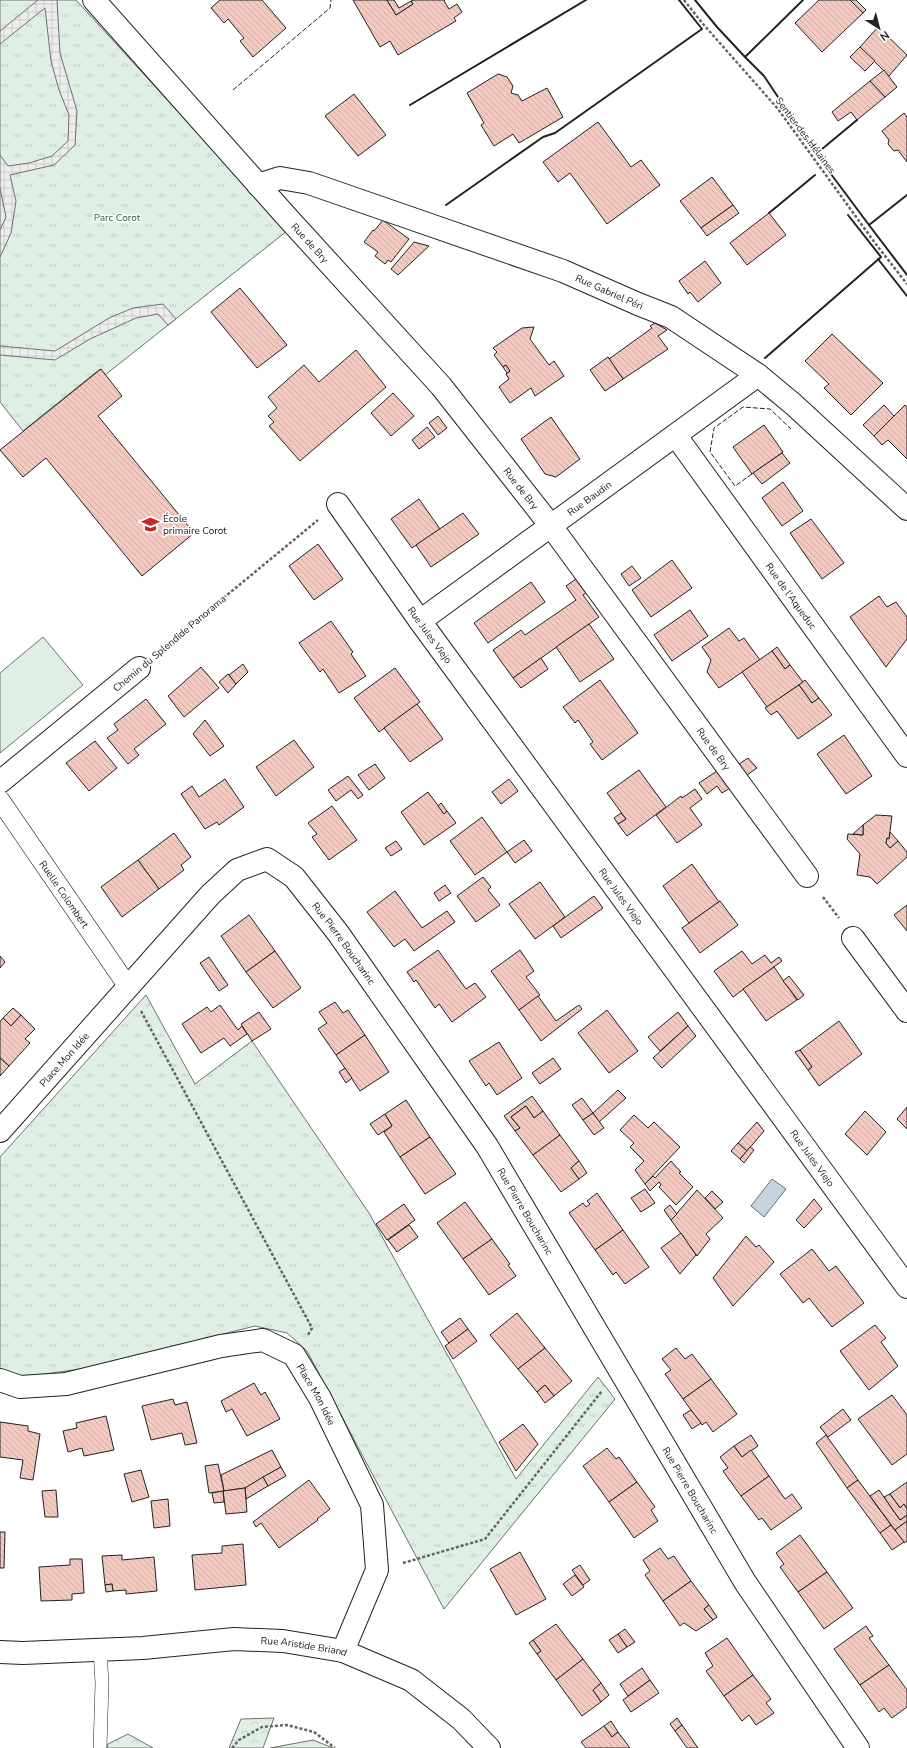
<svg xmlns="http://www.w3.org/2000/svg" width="907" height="1748" viewBox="0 0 907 1748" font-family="'Nunito Sans',sans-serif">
<defs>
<pattern id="forest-crowns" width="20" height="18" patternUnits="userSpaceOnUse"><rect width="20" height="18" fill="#e0efe3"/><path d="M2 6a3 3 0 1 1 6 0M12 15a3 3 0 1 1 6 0" fill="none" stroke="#c0cdc2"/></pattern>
<pattern id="park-tufts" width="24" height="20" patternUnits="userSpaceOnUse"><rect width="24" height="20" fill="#e0efe3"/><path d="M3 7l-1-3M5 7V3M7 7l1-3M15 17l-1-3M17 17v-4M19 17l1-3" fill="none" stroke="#c0cdc2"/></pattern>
<pattern id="plaza-grid" width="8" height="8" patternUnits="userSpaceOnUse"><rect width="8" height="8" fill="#ededed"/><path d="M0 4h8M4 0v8" fill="none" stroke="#cbcbcb"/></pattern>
<pattern id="building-back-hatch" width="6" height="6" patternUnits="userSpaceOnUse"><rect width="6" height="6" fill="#f3c9c0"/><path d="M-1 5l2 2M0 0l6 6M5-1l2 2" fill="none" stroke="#d0aca5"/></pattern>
</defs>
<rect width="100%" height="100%" fill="#fff"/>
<polygon fill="#e0efe3" stroke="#6f6f6f" points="43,637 83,685 0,753 0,673"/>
<g fill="url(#forest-crowns)" stroke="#6f6f6f">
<polygon points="274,1718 263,1748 229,1748 241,1719"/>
<polygon points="128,1734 153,1748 107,1748 108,1744"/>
<polygon points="313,1740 333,1748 270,1748"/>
</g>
<g fill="url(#park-tufts)" stroke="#6f6f6f">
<polygon points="0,0 76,0 287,231 105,375 100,369 23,431 0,402"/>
<polygon points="146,995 195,1084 252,1041 369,1213 516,1479 598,1377 615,1399 444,1609 307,1351 287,1333 255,1326 88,1368 16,1378 0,1369 0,1157"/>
</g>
<g fill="url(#plaza-grid)" stroke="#6f6f6f">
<polygon points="38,0 57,0 60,53 77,111 75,145 54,165 10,175 16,201 11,233 0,257 0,230 6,217 0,188 0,155 8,166 29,163 52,156 68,141 69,115 59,90 51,61 45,8 0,44 0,31"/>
<polygon points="163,304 176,319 168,325 158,314 136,318 90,339 55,360 0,355 0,346 55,351 109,318 133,308"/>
</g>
<polygon fill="#c7d3dd" stroke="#6f6f6f" points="772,1179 786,1189 764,1217 751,1206"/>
<g fill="url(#building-back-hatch)" stroke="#222">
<polygon points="220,0 262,0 286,28 253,57 240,41 244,38 228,19 224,23 211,8"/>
<polygon points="353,0 387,0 396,15 413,4 411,1 414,0 445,0 444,1 449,9 457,4 462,12 454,18 456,21 398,55 390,41 380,47"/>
<polygon points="387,0 394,0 399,8 411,1 413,4 396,15"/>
<polygon points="819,0 850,0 863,13 822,52 795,23"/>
<polygon points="850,0 856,0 866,10 863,13"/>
<polygon points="878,27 907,55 889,76 860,47"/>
<polygon points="860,47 875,61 865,71 850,57"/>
<polygon points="884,70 897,87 885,97 870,81"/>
<polygon points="498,74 507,77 513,86 511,93 518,95 522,101 547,88 563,117 519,143 513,134 494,146 481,125 484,123 467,93"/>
<polygon points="870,81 885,97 857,120 851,112 838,121 832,112"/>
<polygon points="354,94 386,135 358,156 325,116"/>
<polygon points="904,113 907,117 907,162 898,150 894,151 888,144 889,140 882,131"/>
<polygon points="598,122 631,167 641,160 660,185 607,224 570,173 558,182 543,162"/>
<polygon points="712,177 733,205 701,228 680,201"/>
<polygon points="733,205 739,213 707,236 701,228"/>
<polygon points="769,213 786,235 747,265 730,243"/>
<polygon points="383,220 409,239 391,262 388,260 385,264 375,256 378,252 364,242 373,230 374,231"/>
<polygon points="414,242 429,246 398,275 391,269"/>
<polygon points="705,261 721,283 698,302 690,292 688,294 679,281"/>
<polygon points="240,288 287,345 257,368 211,312"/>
<polygon points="655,323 667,330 658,336 668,349 623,379 609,359 652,328 650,326"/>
<polygon points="534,327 530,339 549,365 554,361 564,376 535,396 531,388 510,403 499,387 509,379 506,374 510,371 506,365 503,367 494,355 497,352 493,348 522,328"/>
<polygon points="832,334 883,383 851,415 824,388 829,384 805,361"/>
<polygon points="356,350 386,387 300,461 269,426 274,422 268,416 277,408 268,397 304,365 319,382"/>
<polygon points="608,357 623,379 605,391 590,370"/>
<polygon points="506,365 510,371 507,373 503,367"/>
<polygon points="101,369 122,396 98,416 194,533 142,576 46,458 23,477 0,450"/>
<polygon points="393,393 414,416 391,436 371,413"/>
<polygon points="884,405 894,416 874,436 863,425"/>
<polygon points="905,405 907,407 907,459 888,440 882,445 874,436"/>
<polygon points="438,416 447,428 438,435 429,423"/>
<polygon points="551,417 580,459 556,477 545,474 521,439"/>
<polygon points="764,425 783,452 752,474 733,447"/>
<polygon points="427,427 435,437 419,449 412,440"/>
<polygon points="782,453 790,463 762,484 753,473"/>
<polygon points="783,482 803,511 782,526 762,498"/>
<polygon points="419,499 440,529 412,548 391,519"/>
<polygon points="463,513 479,534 431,567 416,545"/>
<polygon points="811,519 844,563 822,579 790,533"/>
<polygon points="318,544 343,579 314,600 289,566"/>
<polygon points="672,560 692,588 651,617 632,590"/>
<polygon points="632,566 641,578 629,586 621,574"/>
<polygon points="576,579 586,593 583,595 599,617 513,678 493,650 521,630 525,635 576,600 566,586"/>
<polygon points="531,582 545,602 488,643 474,623"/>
<polygon points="879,596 887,607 896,602 907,617 907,639 886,667 850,617"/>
<polygon points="690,610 708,636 672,661 654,635"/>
<polygon points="331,621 353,652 351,654 366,676 339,693 323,669 320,672 299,643"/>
<polygon points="589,624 614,659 580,682 556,647"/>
<polygon points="729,628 739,641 744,638 760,660 719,688 707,672 711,660 702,647"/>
<polygon points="777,647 790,665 785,669 772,651"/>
<polygon points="772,651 785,669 790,665 803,682 767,707 742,672"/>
<polygon points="541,658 548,669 521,688 513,678"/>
<polygon points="243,664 248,672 236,684 229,675"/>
<polygon points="201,667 219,688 184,717 168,696"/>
<polygon points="395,668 420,702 379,732 354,698"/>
<polygon points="228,674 236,684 228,693 219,682"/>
<polygon points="600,680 638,733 602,760 590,744 593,742 578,720 575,723 563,707"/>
<polygon points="805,680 819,698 812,703 799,685"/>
<polygon points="799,685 812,703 819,698 832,715 798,739 777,711 771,715 765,708"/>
<polygon points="146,699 166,724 134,749 139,755 128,764 107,738 118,730 114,724"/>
<polygon points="417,704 443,739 410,762 384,728"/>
<polygon points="205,720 224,746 210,756 193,734"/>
<polygon points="844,735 872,776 846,794 817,754"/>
<polygon points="294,740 314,767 276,796 256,767"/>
<polygon points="95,741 117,768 89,791 66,763"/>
<polygon points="748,758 757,768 744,777 736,766"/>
<polygon points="375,764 385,778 369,790 358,775"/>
<polygon points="639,770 666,807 627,836 618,824 626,819 607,793"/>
<polygon points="717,771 730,788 722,793 717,786 707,794 699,783"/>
<polygon points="348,776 363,795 358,799 351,790 336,801 328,790"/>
<polygon points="225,779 244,807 219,825 217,822 205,829 181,794 192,786 199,797"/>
<polygon points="509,779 518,791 501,804 492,792"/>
<polygon points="695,789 702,799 690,808 702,825 677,843 656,815 681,796 682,798"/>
<polygon points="428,792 444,814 447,811 456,823 424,845 401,812"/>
<polygon points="441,803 447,811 444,814 438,806"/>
<polygon points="332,806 357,840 329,860 312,837 317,834 308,823"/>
<polygon points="621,813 626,819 618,824 614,818"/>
<polygon points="876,815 892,816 889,839 887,838 886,843 890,848 898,841 907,852 907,857 877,884 870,877 857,875 860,854 847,839 848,834 863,835 863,825"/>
<polygon points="482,817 507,852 475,875 450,841"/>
<polygon points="863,825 863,835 853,834"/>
<polygon points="890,832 898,841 890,848 886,843 887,838 889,839"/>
<polygon points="174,833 191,857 181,865 184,870 159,889 138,860"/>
<polygon points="524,840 532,851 515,863 507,852"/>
<polygon points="396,841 402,849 391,856 385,848"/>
<polygon points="138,860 159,889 122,917 101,887"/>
<polygon points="692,864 719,902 689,923 663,886"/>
<polygon points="483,877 491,887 488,890 500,905 476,922 457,896"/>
<polygon points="540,882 565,917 535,939 509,904"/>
<polygon points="445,885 451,893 439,901 434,893"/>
<polygon points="395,891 422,928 447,911 455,922 414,951 405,939 394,947 367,912"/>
<polygon points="594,896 603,908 561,938 553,926"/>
<polygon points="720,901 738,925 700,953 682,928"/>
<polygon points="907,905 907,931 894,915"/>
<polygon points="249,915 275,951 246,972 221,936"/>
<polygon points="438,950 466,989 475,983 486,997 452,1022 439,1004 435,1008 416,980 414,982 407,972"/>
<polygon points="520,950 534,971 526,977 540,995 519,1010 491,971"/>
<polygon points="275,951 301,988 273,1008 246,972"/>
<polygon points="742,951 752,964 765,955 771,963 779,957 782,961 733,997 714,971"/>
<polygon points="0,956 5,962 0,968"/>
<polygon points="209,957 228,985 219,991 200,963"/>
<polygon points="774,967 797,1000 766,1021 743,989"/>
<polygon points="789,976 804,995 798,1000 783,981"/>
<polygon points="538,996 556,1021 579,1005 582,1009 541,1041 519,1010"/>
<polygon points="335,1002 343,1013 348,1010 365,1035 336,1055 318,1029 327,1023 319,1012"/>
<polygon points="220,1005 238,1030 242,1026 247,1034 230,1046 224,1038 201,1053 182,1024 207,1007 211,1012"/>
<polygon points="13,1008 21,1015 11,1026 3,1018"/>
<polygon points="607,1010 638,1051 609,1073 578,1033"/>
<polygon points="259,1012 271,1029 252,1041 241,1024"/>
<polygon points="678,1012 688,1026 660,1051 648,1037"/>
<polygon points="21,1015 35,1029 25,1039 30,1043 9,1066 0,1058 0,1022 3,1018 11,1026"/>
<polygon points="839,1021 862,1054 819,1086 808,1070 812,1067 800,1050"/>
<polygon points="688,1026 696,1036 662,1068 653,1058"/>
<polygon points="365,1035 389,1072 360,1091 336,1055"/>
<polygon points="499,1042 522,1078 497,1095 489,1083 486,1086 469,1061"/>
<polygon points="800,1050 812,1067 808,1070 795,1052"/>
<polygon points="0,1058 9,1066 0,1076"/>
<polygon points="553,1058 561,1069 540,1084 532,1073"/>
<polygon points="345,1068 352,1078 346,1083 339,1072"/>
<polygon points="618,1090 626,1098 599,1122 593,1113"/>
<polygon points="532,1096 543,1111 534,1118 526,1106 511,1117 520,1128 515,1131 504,1116"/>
<polygon points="582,1098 593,1113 583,1120 572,1105"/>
<polygon points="406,1100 430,1137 400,1157 384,1132 392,1126 385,1114"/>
<polygon points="526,1106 534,1118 543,1111 560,1135 533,1155 515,1131 520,1128 511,1117"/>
<polygon points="907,1107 907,1129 897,1119"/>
<polygon points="865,1111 886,1132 867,1155 845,1134"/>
<polygon points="593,1113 604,1128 594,1135 583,1120"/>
<polygon points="385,1114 392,1126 378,1135 370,1124"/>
<polygon points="634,1115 648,1128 654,1122 680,1147 645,1184 635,1170 644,1161 630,1147 634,1143 620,1130"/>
<polygon points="757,1122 764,1131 747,1151 738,1143"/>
<polygon points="560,1135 579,1161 571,1168 579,1179 561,1192 533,1155"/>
<polygon points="430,1137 456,1174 425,1194 400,1157"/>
<polygon points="738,1143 747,1151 740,1159 731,1151"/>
<polygon points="750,1147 754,1150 744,1163 740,1159"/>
<polygon points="579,1161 587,1173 579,1179 571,1168"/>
<polygon points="671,1161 681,1172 679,1173 693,1187 676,1205 659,1187 661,1185 659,1182 650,1191 645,1184 653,1176 655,1178"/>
<polygon points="645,1189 655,1203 641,1212 631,1198"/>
<polygon points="697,1190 723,1218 706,1234 710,1239 697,1256 671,1220"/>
<polygon points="712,1191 723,1202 715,1209 705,1198"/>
<polygon points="597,1193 623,1230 595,1250 569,1213 583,1203 586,1207 590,1204 587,1201"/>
<polygon points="814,1199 822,1209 804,1228 796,1220"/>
<polygon points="465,1202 492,1239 463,1259 437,1223"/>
<polygon points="404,1204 415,1220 387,1240 376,1224"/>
<polygon points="670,1205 677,1214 671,1220 664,1210"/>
<polygon points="409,1225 418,1237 397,1252 388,1240"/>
<polygon points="623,1230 649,1267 625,1284 616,1272 613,1275 595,1250"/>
<polygon points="681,1233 696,1255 680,1274 661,1248"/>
<polygon points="746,1236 756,1247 759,1245 774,1262 733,1306 713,1278"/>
<polygon points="492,1239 510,1264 508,1265 516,1276 489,1295 463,1259"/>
<polygon points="812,1249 829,1271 836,1266 864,1303 832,1327 809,1298 803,1303 780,1274"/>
<polygon points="517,1313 545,1348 518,1369 490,1335"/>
<polygon points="460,1318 468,1329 449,1343 441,1332"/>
<polygon points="875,1325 886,1338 881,1342 898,1366 869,1390 840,1351"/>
<polygon points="468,1329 477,1341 453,1359 445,1346"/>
<polygon points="545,1348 572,1381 554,1396 545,1385 537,1392 518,1369"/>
<polygon points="676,1348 685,1359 692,1354 711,1379 683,1399 665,1374 671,1370 662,1359"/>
<polygon points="711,1379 737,1414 713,1432 706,1422 702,1425 683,1399"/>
<polygon points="254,1383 261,1395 265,1392 280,1419 247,1436 232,1409 226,1412 221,1401"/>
<polygon points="545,1385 554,1396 545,1403 537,1392"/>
<polygon points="892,1395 907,1415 907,1454 892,1465 858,1419"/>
<polygon points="173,1399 175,1405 187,1402 197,1443 185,1445 182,1433 151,1440 142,1406"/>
<polygon points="843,1409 851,1420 828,1437 820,1427"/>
<polygon points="691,1410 701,1423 692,1429 683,1415"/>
<polygon points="106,1416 114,1450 84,1456 82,1448 68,1452 63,1431 77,1428 76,1423"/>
<polygon points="0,1422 28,1426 28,1431 40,1434 33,1480 20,1478 23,1460 0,1457"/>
<polygon points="523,1424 538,1444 516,1471 499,1442"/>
<polygon points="751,1435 758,1446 742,1457 734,1446"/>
<polygon points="826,1435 858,1480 847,1488 816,1443"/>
<polygon points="734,1446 742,1457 751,1450 769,1476 741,1496 723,1471 728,1468 720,1457"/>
<polygon points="607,1448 616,1459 619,1457 637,1482 609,1502 583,1466"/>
<polygon points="272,1450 281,1467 245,1488 224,1491 221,1475"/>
<polygon points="218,1464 224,1491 209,1493 205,1466"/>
<polygon points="281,1467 286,1476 268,1486 263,1477"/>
<polygon points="141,1470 149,1497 132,1502 124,1474"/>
<polygon points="769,1476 785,1499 792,1494 802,1508 771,1530 762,1518 759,1520 741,1496"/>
<polygon points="263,1477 268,1486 246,1499 245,1488"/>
<polygon points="309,1480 330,1509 317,1519 318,1520 279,1548 261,1523 256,1527 253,1522"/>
<polygon points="858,1480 891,1525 880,1533 847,1488"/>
<polygon points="637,1482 655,1507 651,1510 658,1521 634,1538 609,1502"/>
<polygon points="907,1482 907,1509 904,1504 900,1508 890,1494"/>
<polygon points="245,1488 247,1512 226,1514 223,1491"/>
<polygon points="56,1490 58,1517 45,1517 42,1491"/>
<polygon points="879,1490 900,1520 907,1515 907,1521 895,1530 870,1496"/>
<polygon points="223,1491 224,1502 214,1503 212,1493"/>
<polygon points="890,1494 900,1508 904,1504 907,1509 907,1515 900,1520 884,1497"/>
<polygon points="168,1499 170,1526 154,1528 151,1501"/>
<polygon points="907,1521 907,1541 904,1543 895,1530"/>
<polygon points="891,1525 904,1542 892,1550 880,1533"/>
<polygon points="0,1532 5,1532 4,1568 0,1568"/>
<polygon points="800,1535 827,1572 798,1592 780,1567 784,1564 776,1553"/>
<polygon points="243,1544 246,1585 195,1590 192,1555 222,1553 222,1546"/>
<polygon points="660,1548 668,1559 674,1556 691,1581 663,1601 645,1575 650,1571 643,1560"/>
<polygon points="520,1552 546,1599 516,1615 490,1569"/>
<polygon points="122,1555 122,1560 154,1557 157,1591 126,1594 126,1590 113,1591 112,1584 105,1585 102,1556"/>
<polygon points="70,1559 82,1559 84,1593 72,1594 72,1600 41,1601 39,1567 70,1565"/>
<polygon points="580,1565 590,1580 583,1585 572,1570"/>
<polygon points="827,1572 853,1608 824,1629 798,1592"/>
<polygon points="575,1575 584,1587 572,1596 563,1584"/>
<polygon points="691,1581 709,1605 704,1609 713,1620 696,1631 684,1623 680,1626 663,1601"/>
<polygon points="112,1584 113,1591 106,1592 105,1585"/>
<polygon points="709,1605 717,1617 713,1620 704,1609"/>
<polygon points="556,1624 583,1659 556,1680 537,1654 541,1651 533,1640"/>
<polygon points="866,1626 873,1636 869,1638 889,1665 860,1685 834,1649"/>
<polygon points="625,1629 635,1642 627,1647 618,1634"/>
<polygon points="618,1634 627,1647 618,1653 609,1640"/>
<polygon points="727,1638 753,1675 724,1696 706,1671 713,1666 705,1653"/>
<polygon points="533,1640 541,1651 537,1654 529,1643"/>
<polygon points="583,1659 601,1683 593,1690 601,1702 582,1716 556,1680"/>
<polygon points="889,1665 907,1690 907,1707 892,1718 884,1708 879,1712 860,1685"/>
<polygon points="642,1668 650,1680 628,1696 620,1684"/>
<polygon points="753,1675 771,1699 766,1703 774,1713 756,1725 749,1715 742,1721 724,1696"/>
<polygon points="650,1680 659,1693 631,1712 623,1700"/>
<polygon points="601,1683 609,1695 601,1702 593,1690"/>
<polygon points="677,1718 682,1725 675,1731 670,1724"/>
<polygon points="611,1721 618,1732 612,1737 604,1726"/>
<polygon points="682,1725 698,1748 687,1748 675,1731"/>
<polygon points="604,1726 612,1737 618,1732 630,1748 586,1748 581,1742"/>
</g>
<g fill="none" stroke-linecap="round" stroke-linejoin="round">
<defs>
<polyline id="service" points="100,1748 102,1683 100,1650"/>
<g id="pedestrian">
<path id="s1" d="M0,800L129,988"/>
</g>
<g id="minor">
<path id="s2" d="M94,0L286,216L441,386L551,526L807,876"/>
<path id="s3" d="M258,185L280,178L309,183L563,271L638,304L671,317L758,375L793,404L907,509"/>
<path id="s4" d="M676,436L907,756"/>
<path id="s5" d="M338,504L420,621L907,1287"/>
<path id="s6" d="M420,621L758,375"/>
<polyline points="0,782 139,668"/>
<polyline points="853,938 907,1011"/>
<path id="s7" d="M0,1131L210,895L237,870L267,859L294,877L338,933L487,1146L745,1582L858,1748"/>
<path id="s8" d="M0,1380L20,1387L66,1384L221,1346L263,1340L294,1355L320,1398L372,1505L377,1570L343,1651"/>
</g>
<g id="tertiary">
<path id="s9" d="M0,1652L23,1653L143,1648L234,1639L283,1641L343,1651L411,1680L461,1719L489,1748"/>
</g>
</defs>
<use href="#service" stroke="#222" stroke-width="14"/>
<use href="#pedestrian" stroke="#222" stroke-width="20"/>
<use href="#minor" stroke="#222" stroke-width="24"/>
<use href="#tertiary" stroke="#222" stroke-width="24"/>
<g stroke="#646464" stroke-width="2.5" stroke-dasharray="3 2" stroke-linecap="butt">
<polyline points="684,0 703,24 778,109 875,243 907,284"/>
<polyline points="158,652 318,520"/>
<polyline points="823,897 839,918"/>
<polyline points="141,1011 312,1328 308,1335"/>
<polyline points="403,1563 485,1539 602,1391"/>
<polyline points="232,1748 239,1740 262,1727 287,1725 314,1732 335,1748"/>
</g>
<use href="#service" stroke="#fff" stroke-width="13"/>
<use href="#pedestrian" stroke="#fff" stroke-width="19"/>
<use href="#minor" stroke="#fff" stroke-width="22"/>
<use href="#tertiary" stroke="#fff" stroke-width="22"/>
<g stroke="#222" stroke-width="1" stroke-dasharray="5 2" stroke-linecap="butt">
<polyline points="233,90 330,8 331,0"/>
<polyline points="752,474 735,486 710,452 714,428 743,407 770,409 791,429"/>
</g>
<g stroke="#222" stroke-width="2">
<polyline points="695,0 717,27 745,57"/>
<polyline points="803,0 745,57 764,76 816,154"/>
<polyline points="410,105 586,0"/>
<polyline points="857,120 816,154 869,225 907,195"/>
<polyline points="446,205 543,137 555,133 702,29 679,0"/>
<polyline points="769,213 815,175"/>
<polyline points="869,225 907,275"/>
<polyline points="878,259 907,296"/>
<polyline points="765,358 881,257 848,215"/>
</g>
</g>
<defs>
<symbol id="school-bare" viewBox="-9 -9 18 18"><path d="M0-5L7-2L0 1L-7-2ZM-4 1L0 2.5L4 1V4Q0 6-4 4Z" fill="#c62828" stroke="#fff" stroke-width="2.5" paint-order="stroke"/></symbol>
</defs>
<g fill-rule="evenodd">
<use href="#school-bare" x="138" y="512" width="25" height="25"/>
</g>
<g text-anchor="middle" stroke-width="3" stroke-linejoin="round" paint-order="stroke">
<g font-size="10" fill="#222" stroke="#fff">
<text transform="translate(806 135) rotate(53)" y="4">Sentier des Hélaines</text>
<text dy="4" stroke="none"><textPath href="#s2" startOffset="325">Rue de Bry</textPath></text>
<text dy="4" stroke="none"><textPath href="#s3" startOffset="372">Rue Gabriel Péri</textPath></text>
<text dy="4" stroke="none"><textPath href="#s2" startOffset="649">Rue de Bry</textPath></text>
<text dy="4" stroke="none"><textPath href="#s6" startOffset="209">Rue Baudin</textPath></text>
<text dy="4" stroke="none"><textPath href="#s4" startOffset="197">Rue de l'Aqueduc</textPath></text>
<text dy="4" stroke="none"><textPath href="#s5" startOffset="160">Rue Jules Viejo</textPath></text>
<text transform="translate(169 643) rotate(-40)" y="4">Chemin du Splendide Panorama</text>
<text dy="4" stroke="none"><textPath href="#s2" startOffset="973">Rue de Bry</textPath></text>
<text dy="4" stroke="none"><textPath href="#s1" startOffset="114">Ruelle Colombert</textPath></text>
<text dy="4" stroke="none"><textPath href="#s5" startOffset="484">Rue Jules Viejo</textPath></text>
<text dy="4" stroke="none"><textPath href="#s7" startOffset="500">Rue Pierre Boucharinc</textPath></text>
<text dy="4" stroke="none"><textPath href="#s7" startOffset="96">Place Mon Idée</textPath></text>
<text dy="4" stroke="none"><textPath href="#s5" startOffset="808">Rue Jules Viejo</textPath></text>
<text dy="4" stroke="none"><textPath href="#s7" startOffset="824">Rue Pierre Boucharinc</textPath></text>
<text dy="4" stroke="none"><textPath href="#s8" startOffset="349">Place Mon Idée</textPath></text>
<text dy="4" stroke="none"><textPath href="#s7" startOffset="1148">Rue Pierre Boucharinc</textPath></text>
<text dy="4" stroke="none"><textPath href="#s9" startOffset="305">Rue Aristide Briand</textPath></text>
</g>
<g font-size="10" fill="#2f5e38" stroke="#fff">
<text x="117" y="221">Parc Corot</text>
</g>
<g font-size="10" fill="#222" stroke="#fff" text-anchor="start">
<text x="163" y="522">École<tspan x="163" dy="12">primaire Corot</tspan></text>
</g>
</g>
<g transform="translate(879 28) rotate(144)" stroke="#ffffff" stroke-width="3" paint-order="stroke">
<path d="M0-3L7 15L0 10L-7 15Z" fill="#222222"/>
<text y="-6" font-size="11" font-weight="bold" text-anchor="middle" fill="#222222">N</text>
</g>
</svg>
